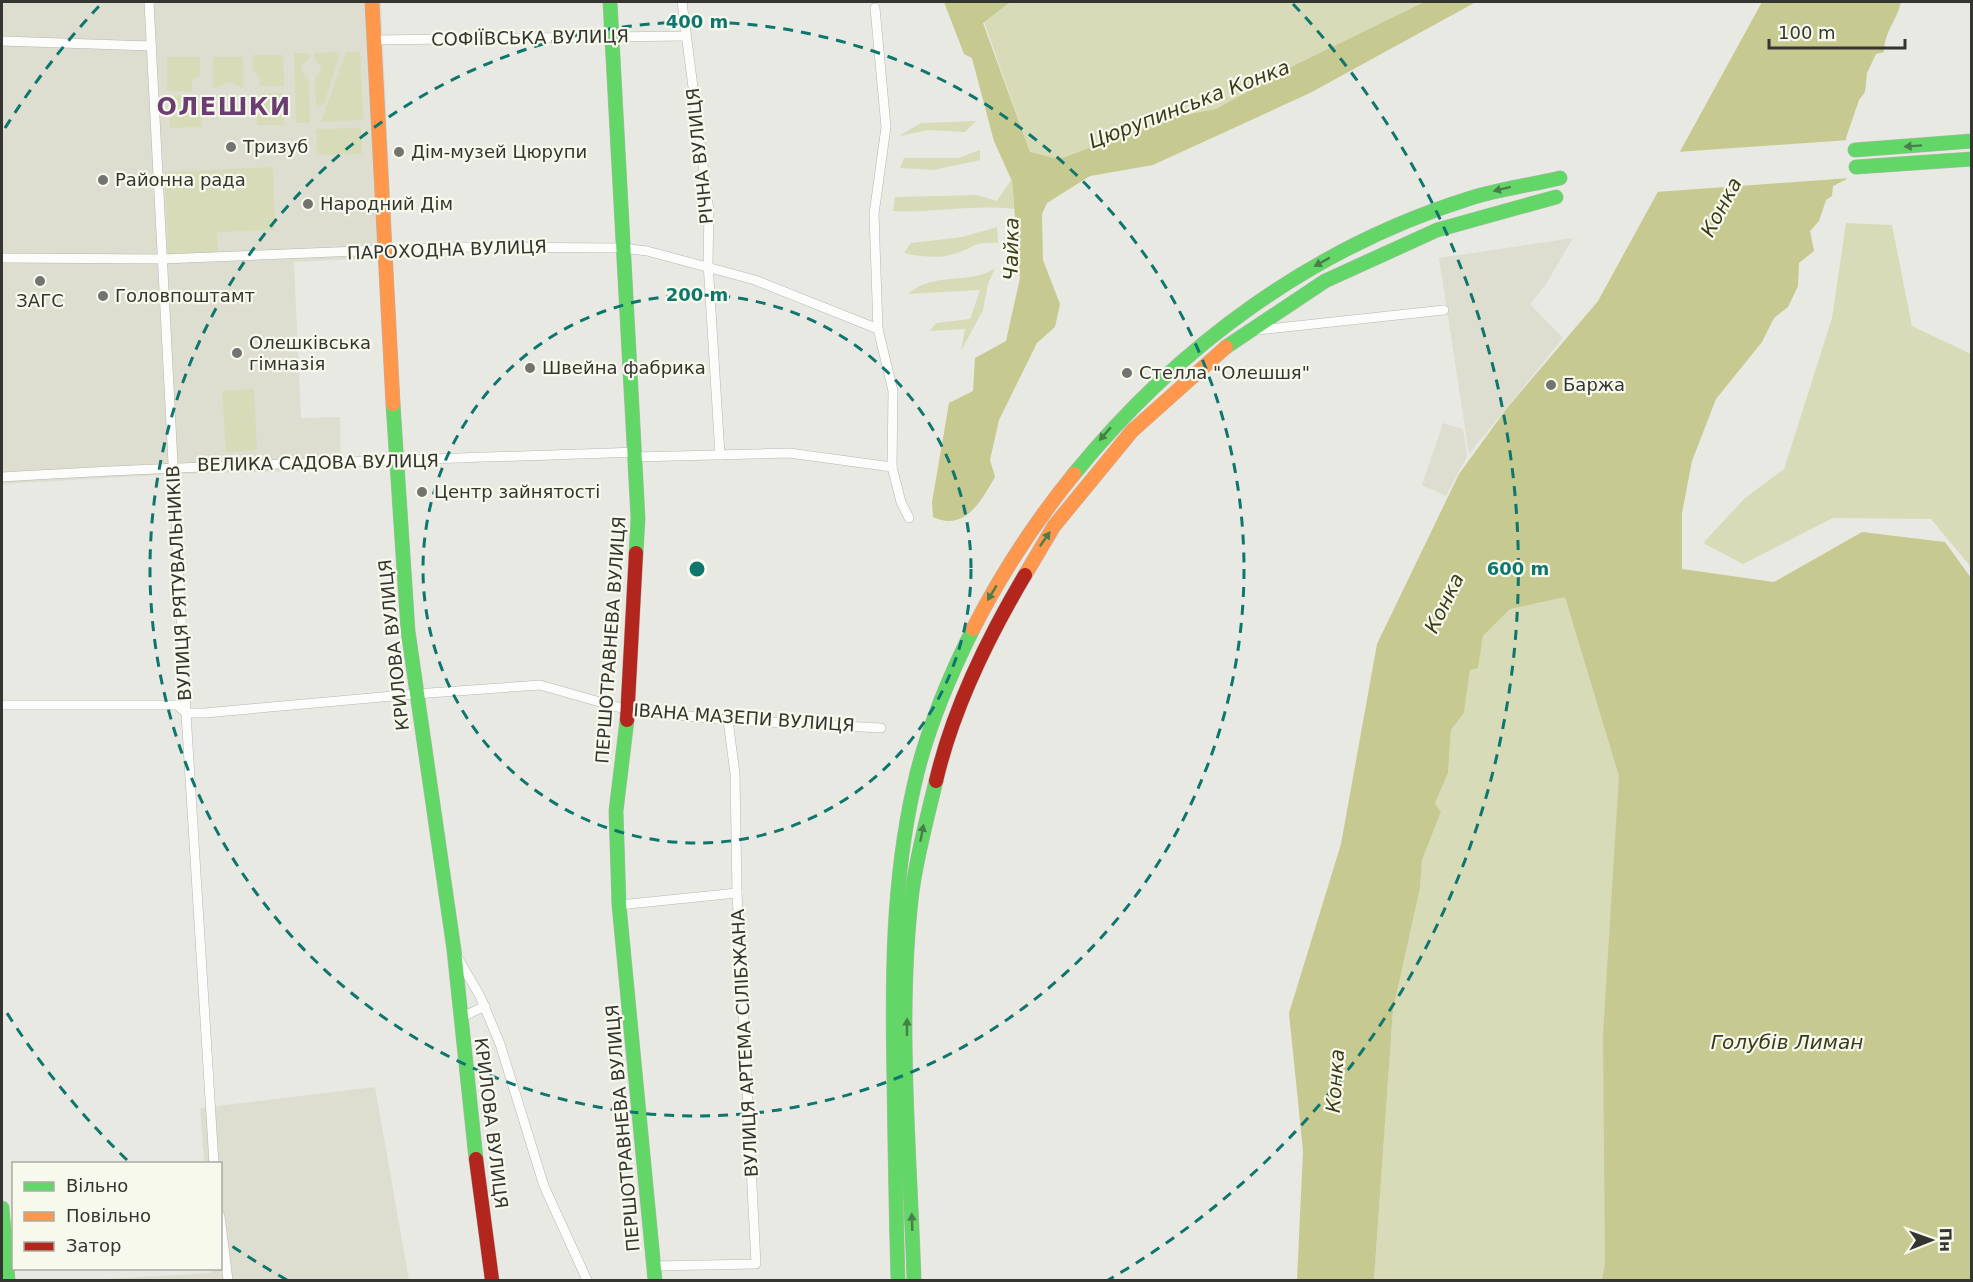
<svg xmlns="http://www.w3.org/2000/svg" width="1973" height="1282" viewBox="0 0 1973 1282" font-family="'DejaVu Sans',sans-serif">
<rect width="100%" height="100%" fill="#e9e9e3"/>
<g fill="#ddded0">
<polygon points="2,2 381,2 393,257 294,262 301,418 340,417 341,470 178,474 2,484"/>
<polygon points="1573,238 1546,284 1530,304 1563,338 1469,454 1439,258"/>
<polygon points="1443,423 1463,429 1467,456 1446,496 1422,485"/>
<polygon points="375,1087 409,1280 87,1280 211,1273 211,1269 220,1268 220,1164 204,1163 200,1108"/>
</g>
<g fill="#d8dbb8">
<polygon points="977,2 1424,2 1299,63 1216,109 1178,116 1059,159 1030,152"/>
<path d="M967,40L1012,180L1014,209C974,204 933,213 893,211L895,197L977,195L997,201L1011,180L994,141L972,58L964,54Z"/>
<polygon points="340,52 324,104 316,108 315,79 322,69 315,59 314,53"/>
<polygon points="346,52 360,52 363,120 321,122"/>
<polygon points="294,53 309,53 309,59 303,63 301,71 309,80 310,123 296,123"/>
<polygon points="253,55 283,55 284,86 260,86 258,74 253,70"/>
<polygon points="167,57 200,57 200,75 192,81 192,91 167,91"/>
<polygon points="213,57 243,57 243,88 230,82 213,88"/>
<polygon points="261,93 283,93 284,125 257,125 256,107 262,99"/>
<polygon points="191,95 195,105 202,110 202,127 170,128 169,96"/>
<polygon points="976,121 965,132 928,130 899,136 921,123"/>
<polygon points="361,128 362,154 317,155 316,129"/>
<polygon points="980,150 980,160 934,170 900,168 904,158 958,158"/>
<polygon points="273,167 275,230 217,232 218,253 168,255 165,172"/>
<polygon points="1846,223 1892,225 1912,326 1971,354 1971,567 1931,519 1833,518 1743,564 1703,543 1745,498 1784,469 1832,318"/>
<path d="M997,227L998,243C972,242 978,246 957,253C941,259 920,257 904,253L911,243L962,237Z"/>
<path d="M995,268L988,284L983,310L961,351L965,329L930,331L936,323L970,319L980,290L908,294C935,270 970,286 995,268Z"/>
<polygon points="254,389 257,450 226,452 222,391"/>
<polygon points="1556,544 1971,1280 1374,1280 1393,1010 1420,888 1422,860 1441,812 1435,803 1448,773 1451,730 1464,713 1470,669 1478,667 1483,636 1509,609"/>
</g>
<g fill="#c6ca90">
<path d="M944,2H1010L983,23L1030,152L1059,159L1178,116L1216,109L1299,63L1424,2H1476L1310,93L1153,165L1090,176L1047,203L1042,214L1043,260L1060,304L1055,327L1037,343L999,420L990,460L995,477C981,501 965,532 933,517L932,502L949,403L973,391L975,358L1006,341L1020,278L1012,180L994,141L972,58L964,54Z"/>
<path d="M1762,2H1901C1896,23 1885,29 1884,52L1876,54L1867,73L1865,92L1859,100L1846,138L1847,179L1833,186L1832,196L1826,200L1819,221L1810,231L1814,251L1799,263L1798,286L1788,307L1774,318L1762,342L1716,399L1692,461L1682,513V569L1774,582L1862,532L1945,542L1971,578V1280H1602L1605,1264L1603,1034L1619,776L1565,597L1510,609L1483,636L1478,668L1470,670L1464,713L1451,730L1448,773L1435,803L1441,812L1422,860L1420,888L1393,1010L1374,1280H1297L1303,1151L1289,1013L1341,844L1377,644L1459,474L1507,408L1598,301Z"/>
</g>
<polygon fill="#e9e9e3" points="1849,140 1850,178 1656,192 1677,152"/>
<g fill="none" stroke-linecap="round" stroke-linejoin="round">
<defs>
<g id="street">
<polyline points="149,2 186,713 214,1164"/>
<polyline points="682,2 709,211 708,263 720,455"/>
<polyline points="875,8 886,127 874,214 878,329 893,391 892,467 901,502 909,518"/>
<polyline points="373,40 686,36"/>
<polyline points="2,41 151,46"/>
<polyline points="2,258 162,259 457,247 622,248 647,251 755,280 878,329"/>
<polyline points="1258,330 1444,310"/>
<polyline points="635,457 789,453 892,467"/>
<path d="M2,477C213,464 424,460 635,452"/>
<polyline points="2,705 177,705 186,713 205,713 415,694 540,685 628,710 728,720 881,728"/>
<polyline points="619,905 737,893"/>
<polyline points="456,955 480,996 500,1044 544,1186 587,1280"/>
<polyline points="460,1018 485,1006"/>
<polyline points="220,1216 228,1280"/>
<polyline points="653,1266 756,1264 737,893 735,774 728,720"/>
</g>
<g id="fast">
<polyline points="610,2 638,518 636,553"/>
<polyline points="1855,150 1972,141"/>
<polyline points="1856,167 1972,159"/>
<polyline points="1226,347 1325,281 1437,230 1556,197"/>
<polyline points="393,404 408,631 454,950 476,1159"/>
<path d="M1074,474C1178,346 1313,247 1471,198C1500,189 1531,185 1560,178"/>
<polyline points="627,720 616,811 619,905 655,1280"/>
<polyline points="2,1208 8,1280"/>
<path d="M898,1280C896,1213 895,1147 894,1080C892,981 892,883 914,786C926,731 948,679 973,629"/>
<path d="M914,1280C910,1154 897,1017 912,892C917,855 927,818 936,781"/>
</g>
<g id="slow">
<polyline points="372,2 393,404"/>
<polyline points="1025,575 1054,526 1132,431 1226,347"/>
<path d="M973,629C1001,574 1035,522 1074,474"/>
</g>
<g id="jam">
<polyline points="627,720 636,553"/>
<path d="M936,781C953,708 987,639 1025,575"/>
<polyline points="476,1159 492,1280"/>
</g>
</defs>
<use href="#street" stroke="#b6b6b1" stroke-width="10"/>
<use href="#fast" stroke="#b6b6b1" stroke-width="15"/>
<use href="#slow" stroke="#b6b6b1" stroke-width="15"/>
<use href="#jam" stroke="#b6b6b1" stroke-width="15"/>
<use href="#street" stroke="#fcfcfb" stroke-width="9"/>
<use href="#fast" stroke="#63d668" stroke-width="14"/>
<use href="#slow" stroke="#ff974d" stroke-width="14"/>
<use href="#jam" stroke="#b3261e" stroke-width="14"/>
</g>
<defs><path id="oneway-solid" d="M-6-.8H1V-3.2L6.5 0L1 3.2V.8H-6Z" transform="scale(1.5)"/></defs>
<g fill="#497d49">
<use href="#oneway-solid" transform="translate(1913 146) rotate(176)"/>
<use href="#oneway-solid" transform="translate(1502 189) rotate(166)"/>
<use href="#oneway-solid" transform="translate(1322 262) rotate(151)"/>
<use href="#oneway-solid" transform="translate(1105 434) rotate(131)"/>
<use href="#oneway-solid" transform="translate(1045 539) rotate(-55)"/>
<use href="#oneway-solid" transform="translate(992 593) rotate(121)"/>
<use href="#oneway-solid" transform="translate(922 833) rotate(-79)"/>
<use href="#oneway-solid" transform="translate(907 1027) rotate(-90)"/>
<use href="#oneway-solid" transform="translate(912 1222) rotate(-92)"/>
</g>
<g fill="none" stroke="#0f766e" stroke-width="3" stroke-dasharray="10 8">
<circle cx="697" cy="569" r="274"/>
<circle cx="697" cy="569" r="547"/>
<path d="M287 1280A821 821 0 0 1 226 1242M127 1160A821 821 0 0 1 5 1010M5 128A821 821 0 0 1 101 4M1293 4A821 821 0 0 1 1108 1280"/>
</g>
<g fill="#73746f" stroke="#f8f9ed" stroke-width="2">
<circle cx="231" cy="147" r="6"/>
<circle cx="399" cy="152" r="6"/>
<circle cx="103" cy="180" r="6"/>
<circle cx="308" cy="204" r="6"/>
<circle cx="40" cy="281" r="6"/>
<circle cx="103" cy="296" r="6"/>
<circle cx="237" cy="353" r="6"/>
<circle cx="530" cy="368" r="6"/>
<circle cx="1127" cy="373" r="6"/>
<circle cx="1551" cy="385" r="6"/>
<circle cx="422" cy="492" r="6"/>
</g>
<g text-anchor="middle" stroke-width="4.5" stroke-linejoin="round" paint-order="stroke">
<g font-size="18" fill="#343530" stroke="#f8f9ed">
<text transform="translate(530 38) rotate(-1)" y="6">СОФІЇВСЬКА ВУЛИЦЯ</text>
<text transform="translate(700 156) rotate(-96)" y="6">РІЧНА ВУЛИЦЯ</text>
<text transform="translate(447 250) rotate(-2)" y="6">ПАРОХОДНА ВУЛИЦЯ</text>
<text transform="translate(318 463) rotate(-1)" y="6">ВЕЛИКА САДОВА ВУЛИЦЯ</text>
<text transform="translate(179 583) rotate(-93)" y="6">ВУЛИЦЯ РЯТУВАЛЬНИКІВ</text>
<text transform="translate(611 640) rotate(-86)" y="6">ПЕРШОТРАВНЕВА ВУЛИЦЯ</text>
<text transform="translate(394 645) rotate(-96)" y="6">КРИЛОВА ВУЛИЦЯ</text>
<text transform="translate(744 718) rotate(4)" y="6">ІВАНА МАЗЕПИ ВУЛИЦЯ</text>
<text transform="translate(745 1043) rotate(-93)" y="6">ВУЛИЦЯ АРТЕМА СІЛІБЖАНА</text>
<text transform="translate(491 1123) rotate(83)" y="6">КРИЛОВА ВУЛИЦЯ</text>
<text transform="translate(623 1128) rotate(-95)" y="6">ПЕРШОТРАВНЕВА ВУЛИЦЯ</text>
</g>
<g font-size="18" fill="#343530" stroke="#f8f9ed" text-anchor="start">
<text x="243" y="153">Тризуб</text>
<text x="411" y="158">Дім-музей Цюрупи</text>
<text x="115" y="186">Районна рада</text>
<text x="320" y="210">Народний Дім</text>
<text x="115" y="302">Головпоштамт</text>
<text x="40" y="307" text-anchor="middle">ЗАГС</text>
<text x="249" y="349">Олешківська<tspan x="249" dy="21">гімназія</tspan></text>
<text x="542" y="374">Швейна фабрика</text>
<text x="1139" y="379">Стелла "Олешшя"</text>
<text x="1563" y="391">Баржа</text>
<text x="434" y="498">Центр зайнятості</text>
</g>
<g font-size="20" font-style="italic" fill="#3a3c19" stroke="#f8f9ed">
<text transform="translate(1189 104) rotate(-21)" y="7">Цюрупинська Конка</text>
<text transform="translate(1721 207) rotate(-62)" y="7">Конка</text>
<text transform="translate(1011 249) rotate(-89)" y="7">Чайка</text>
<text transform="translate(1444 603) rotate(-64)" y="7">Конка</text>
<text x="1787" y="1049">Голубів Лиман</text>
<text transform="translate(1335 1081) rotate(-86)" y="7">Конка</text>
</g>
<g font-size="24" font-weight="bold" letter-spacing="1.5" fill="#6b3d72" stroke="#f8f9ed">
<text x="224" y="115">ОЛЕШКИ</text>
</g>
</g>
<circle cx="697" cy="569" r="9" fill="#0f766e" stroke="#f8f9ed" stroke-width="3"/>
<g font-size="18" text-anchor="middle" font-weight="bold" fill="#0f766e" stroke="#f8f9ed" stroke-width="4.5" stroke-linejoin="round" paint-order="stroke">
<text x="697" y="28">400 m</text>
<text x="697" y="301">200 m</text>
<text x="1518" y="575">600 m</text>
</g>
<rect width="1973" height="1282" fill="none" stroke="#343530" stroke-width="6"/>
<rect x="12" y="1162" width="210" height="108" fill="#f8f9ed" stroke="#aaaba1" stroke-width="1.5"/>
<rect x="24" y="1182" width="30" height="9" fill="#63d668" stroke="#aaaba1" stroke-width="1.5"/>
<text x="66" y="1192" font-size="18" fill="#343530">Вільно</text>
<rect x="24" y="1212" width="30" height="9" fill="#ff974d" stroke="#aaaba1" stroke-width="1.5"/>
<text x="66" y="1222" font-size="18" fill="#343530">Повільно</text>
<rect x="24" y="1242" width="30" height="9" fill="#b3261e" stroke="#aaaba1" stroke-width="1.5"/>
<text x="66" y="1252" font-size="18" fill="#343530">Затор</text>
<g transform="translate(1931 1240) rotate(89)" stroke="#f8f9ed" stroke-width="4.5" paint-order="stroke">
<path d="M0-4.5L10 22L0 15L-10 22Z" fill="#343530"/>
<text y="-9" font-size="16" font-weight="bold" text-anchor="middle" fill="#343530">Пн</text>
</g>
<path d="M1769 39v9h136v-9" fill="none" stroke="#343530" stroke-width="3"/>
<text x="1778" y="39" font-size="18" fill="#343530" stroke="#f8f9ed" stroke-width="4.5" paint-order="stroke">100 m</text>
</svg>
